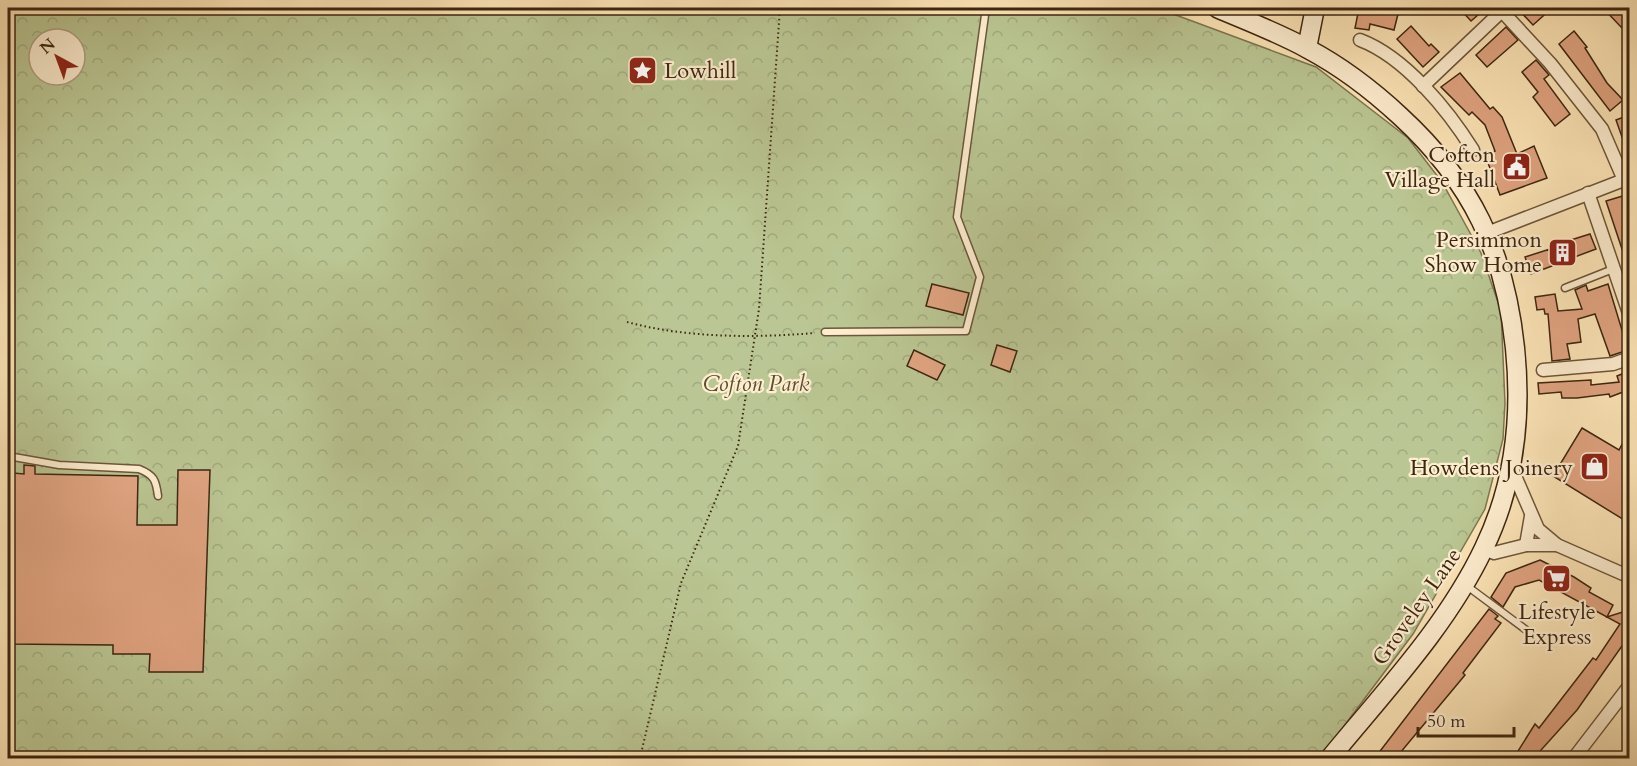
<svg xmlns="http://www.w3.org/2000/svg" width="1637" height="766" viewBox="0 0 1637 766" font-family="Cardo,serif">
<defs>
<pattern id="park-crowns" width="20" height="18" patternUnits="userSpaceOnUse" patternTransform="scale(1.5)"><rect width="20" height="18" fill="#bac693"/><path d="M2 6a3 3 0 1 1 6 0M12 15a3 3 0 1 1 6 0" fill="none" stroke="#a1aa7e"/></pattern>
</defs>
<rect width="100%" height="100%" fill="#fde5b7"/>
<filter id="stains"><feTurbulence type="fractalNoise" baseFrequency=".00333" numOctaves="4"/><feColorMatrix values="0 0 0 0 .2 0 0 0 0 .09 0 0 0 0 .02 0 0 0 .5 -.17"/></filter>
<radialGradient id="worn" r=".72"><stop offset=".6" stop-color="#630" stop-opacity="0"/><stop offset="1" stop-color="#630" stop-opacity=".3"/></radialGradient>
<path fill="url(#park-crowns)" stroke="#7c7652" stroke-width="1.5" fill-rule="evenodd" d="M8,8H1157L1316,67L1408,138L1442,182L1481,253L1501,311L1505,403L1503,439L1485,509L1413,634L1320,758H8ZM39,39H75V75H39Z"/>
<g fill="#e0a481" stroke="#3d2610" stroke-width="1.5">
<polygon points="1359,8 1398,14 1394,30 1370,24 1369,30 1355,28"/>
<polygon points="1459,8 1486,8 1471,21"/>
<polygon points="1517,8 1552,8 1533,25"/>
<polygon points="1603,8 1629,8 1629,34 1621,27"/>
<polygon points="1411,26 1429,46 1431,44 1439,52 1423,67 1397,39"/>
<polygon points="1506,27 1518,40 1487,67 1476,55"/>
<polygon points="1574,31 1587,47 1585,48 1607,83 1623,100 1610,111 1559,44"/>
<polygon points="1536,60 1549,75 1544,79 1570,114 1555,126 1533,97 1538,92 1522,72"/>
<polygon points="1460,73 1490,109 1493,107 1502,117 1517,154 1534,146 1547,178 1500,195 1485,155 1495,151 1485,125 1472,112 1469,115 1441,87"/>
<polygon points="1629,115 1629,153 1628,154 1616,120"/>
<polygon points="1626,195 1629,209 1629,264 1627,264 1606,201"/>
<polygon points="1590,234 1596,249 1564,261 1558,244"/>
<polygon points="1550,249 1552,266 1531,274 1525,257"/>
<polygon points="932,284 969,293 963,315 926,306"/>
<polygon points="1608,284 1628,350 1610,356 1595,314 1578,319 1581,342 1567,344 1570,359 1552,361 1548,314 1545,314 1544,309 1537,310 1535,297 1555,294 1558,311 1582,309 1575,290 1586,285 1588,291"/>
<polygon points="997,345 1017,351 1010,372 991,365"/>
<polygon points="914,350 945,365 937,380 907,366"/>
<polygon points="1629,371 1629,406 1623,392 1610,397 1609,394 1577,398 1562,398 1561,392 1539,394 1538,383 1591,380 1591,385 1619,382 1617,376"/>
<polygon points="1582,428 1619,450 1629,431 1629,523 1553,476"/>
<polygon points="24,465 35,466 35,474 138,476 137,525 177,525 178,470 210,470 203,672 149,672 150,654 113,654 113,645 8,644 13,473 24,474"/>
<polygon points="1540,560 1574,577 1591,588 1589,592 1613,605 1607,617 1629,610 1629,636 1577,710 1533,759 1513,759 1535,724 1539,728 1593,658 1596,660 1620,624 1539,580 1515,587 1503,607 1491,597 1506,573"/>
<polygon points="1489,609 1498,616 1495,619 1501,623 1463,673 1465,675 1395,759 1374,759"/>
</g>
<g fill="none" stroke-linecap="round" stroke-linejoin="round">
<defs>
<g id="lane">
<polyline points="1565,288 1613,269"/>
<polyline points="825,332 966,331 980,277 957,217 986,8"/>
<path d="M8,456L59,465L139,469C154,475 156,480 158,496"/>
<polyline points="1467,586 1541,641"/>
</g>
<g id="street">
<polyline points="1499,8 1550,63 1602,129 1624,180"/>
<path d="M1360,40C1405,57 1448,110 1473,150"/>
<polyline points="1423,86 1505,8"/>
<polyline points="1588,193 1630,316"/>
<polyline points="1487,233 1629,178"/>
<polyline points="1543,370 1613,364 1630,358"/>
<polyline points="1512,469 1538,529 1557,545 1630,577"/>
<polyline points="1526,545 1531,516"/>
<polyline points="1484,549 1494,553 1526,545 1557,545"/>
<polyline points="1574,758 1630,685"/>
</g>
<g id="secondary">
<path d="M1217,8C1247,21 1279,33 1308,49C1342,67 1372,90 1400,116C1472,182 1505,252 1515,348C1522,416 1514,486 1484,548C1447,626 1384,692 1330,758"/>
<polyline points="1307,48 1315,8"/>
</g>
</defs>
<use href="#lane" stroke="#6d563a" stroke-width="9"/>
<use href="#street" stroke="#6d563a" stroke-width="15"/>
<use href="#secondary" stroke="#3d2610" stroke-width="21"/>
<g stroke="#3d2610" stroke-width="2" stroke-dasharray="1.5 3" stroke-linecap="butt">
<path d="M627,322C686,338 754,338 815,333"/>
<polyline points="640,758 681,583 738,446 759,309 780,8"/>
</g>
<use href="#lane" stroke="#feeed0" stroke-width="6"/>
<use href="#street" stroke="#feeed0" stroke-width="12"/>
<use href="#secondary" stroke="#feeed0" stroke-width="18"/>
</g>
<defs>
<symbol id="sight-square" viewBox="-11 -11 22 22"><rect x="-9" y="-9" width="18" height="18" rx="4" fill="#8f2418" stroke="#feeed0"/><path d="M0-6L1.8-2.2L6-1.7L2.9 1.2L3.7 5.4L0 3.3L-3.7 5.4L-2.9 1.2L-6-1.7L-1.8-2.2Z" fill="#fff"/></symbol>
<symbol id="civic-square" viewBox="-11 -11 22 22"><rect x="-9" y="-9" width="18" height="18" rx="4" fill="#8f2418" stroke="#feeed0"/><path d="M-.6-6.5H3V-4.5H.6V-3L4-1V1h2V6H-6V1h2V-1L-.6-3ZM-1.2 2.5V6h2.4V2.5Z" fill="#fff"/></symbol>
<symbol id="building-square" viewBox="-11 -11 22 22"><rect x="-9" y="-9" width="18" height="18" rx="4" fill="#8f2418" stroke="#feeed0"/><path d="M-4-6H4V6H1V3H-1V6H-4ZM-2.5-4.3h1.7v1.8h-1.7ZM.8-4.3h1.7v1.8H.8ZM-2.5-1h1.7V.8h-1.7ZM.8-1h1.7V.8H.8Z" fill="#fff"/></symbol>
<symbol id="shop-square" viewBox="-11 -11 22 22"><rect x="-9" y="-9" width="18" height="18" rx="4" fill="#8f2418" stroke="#feeed0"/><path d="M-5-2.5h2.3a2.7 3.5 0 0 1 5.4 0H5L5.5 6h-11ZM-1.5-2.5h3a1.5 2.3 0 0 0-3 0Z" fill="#fff"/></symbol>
<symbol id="supermarket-square" viewBox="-11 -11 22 22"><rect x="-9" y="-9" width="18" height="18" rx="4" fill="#8f2418" stroke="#feeed0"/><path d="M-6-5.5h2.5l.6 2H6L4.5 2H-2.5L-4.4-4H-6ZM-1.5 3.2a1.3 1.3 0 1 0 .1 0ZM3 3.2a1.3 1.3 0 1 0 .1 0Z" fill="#fff"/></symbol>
</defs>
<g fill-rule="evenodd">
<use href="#sight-square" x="626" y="54" width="33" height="33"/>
<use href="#civic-square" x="1500" y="150" width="33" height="33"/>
<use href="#building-square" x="1546" y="236" width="33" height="33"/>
<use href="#shop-square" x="1578" y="450" width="33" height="33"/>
<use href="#supermarket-square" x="1540" y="562" width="33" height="33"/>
</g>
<g text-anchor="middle" stroke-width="4.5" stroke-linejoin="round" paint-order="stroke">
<g font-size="22" fill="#3d2610" stroke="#feeed0" text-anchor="end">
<text x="664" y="78" text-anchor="start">Lowhill</text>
<text x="1495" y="162">Cofton<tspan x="1495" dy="25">Village Hall</tspan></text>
<text x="1542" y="247">Persimmon<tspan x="1542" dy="25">Show Home</tspan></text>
<text x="1573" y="475">Howdens Joinery</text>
<text x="1557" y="619" text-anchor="middle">Lifestyle<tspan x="1557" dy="25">Express</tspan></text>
</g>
<g font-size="22" font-style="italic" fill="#5c4e31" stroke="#feeed0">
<text x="756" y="391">Cofton Park</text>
</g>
<g font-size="22" fill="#3d2610" stroke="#feeed0">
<text transform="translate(1416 606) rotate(-55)" y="8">Groveley Lane</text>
</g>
</g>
<rect width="1637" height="766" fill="none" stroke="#fde5b7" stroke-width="30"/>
<rect x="9" y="9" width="1619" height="748" fill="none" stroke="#3d2610" stroke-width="3"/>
<rect x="15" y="15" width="1607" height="736" fill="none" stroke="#3d2610" stroke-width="1.5"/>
<g transform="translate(57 57) rotate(319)"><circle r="28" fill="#feeed0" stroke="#b19e83" stroke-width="1.5"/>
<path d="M0-4.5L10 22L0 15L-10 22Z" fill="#8f2418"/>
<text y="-9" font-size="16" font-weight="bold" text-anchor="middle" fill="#3d2610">N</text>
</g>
<path d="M1418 727v9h96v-9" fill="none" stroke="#3d2610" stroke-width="3"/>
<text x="1427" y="727" font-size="18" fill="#3d2610" stroke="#feeed0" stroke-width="4.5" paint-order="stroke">50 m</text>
<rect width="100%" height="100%" filter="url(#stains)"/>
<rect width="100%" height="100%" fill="url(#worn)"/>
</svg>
